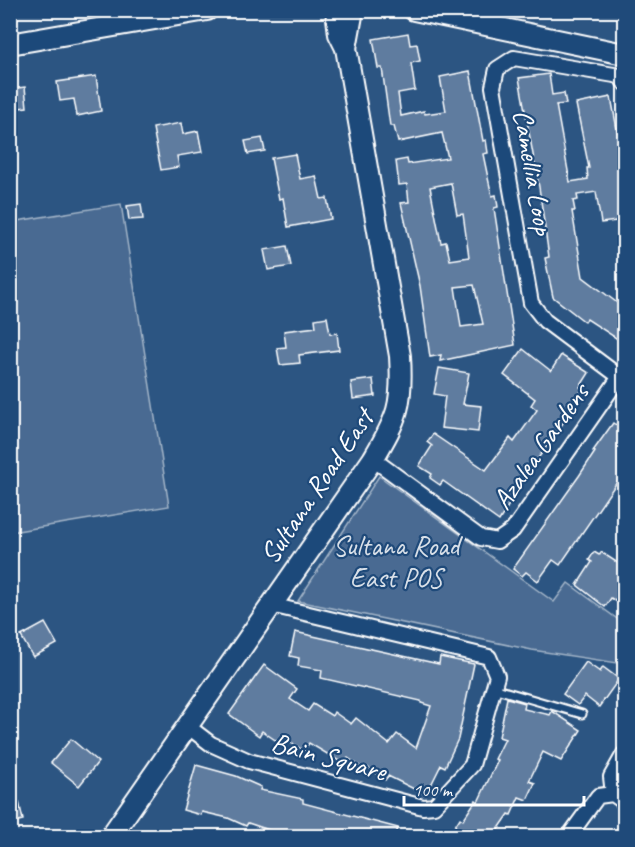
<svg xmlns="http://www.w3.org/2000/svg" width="635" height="847" viewBox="0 0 635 847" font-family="Caveat,sans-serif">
<rect width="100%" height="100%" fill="#2c5582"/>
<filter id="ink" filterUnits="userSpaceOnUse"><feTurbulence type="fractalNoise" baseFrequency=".0167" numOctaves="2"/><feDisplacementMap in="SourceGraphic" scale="12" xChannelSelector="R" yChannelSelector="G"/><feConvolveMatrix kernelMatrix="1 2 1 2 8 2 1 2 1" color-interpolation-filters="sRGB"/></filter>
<g filter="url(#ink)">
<g fill="#486b92" stroke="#a4b5c8" stroke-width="1.5">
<polygon points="121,204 169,506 11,532 11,222"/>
<polygon points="379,476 554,602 568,583 624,624 624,664 532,650 298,601"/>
</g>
<g fill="#5e7c9f" stroke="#fff" stroke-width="1.5" fill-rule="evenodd">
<path d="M408,33L410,45L417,44L420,61L411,63L415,90L398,93L401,116L424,111L425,114L446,111L440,77L470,71L483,141L486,140L488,153L483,154L488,178L492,196L496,195L498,207L494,208L515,345L440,361L441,355L430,357L420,286L401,203L409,202L407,184L399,185L396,161L407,159L408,164L448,158L442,133L398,142L394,126H390L382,68H378L373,39ZM451,183L457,215L463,214L469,257L450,260L446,242L441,243L430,187ZM474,285L483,324L461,327L455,287Z"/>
<polygon points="549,74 552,95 564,93 566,104 556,105 570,182 588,179 587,168 589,168 576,104 611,97 624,166 624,220 601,223 596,192 577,195 578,200 573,201 575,211 572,211 583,277 624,308 624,331 619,340 587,319 585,322 553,297 545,258 549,257 539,187 519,78"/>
<polygon points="96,76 101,111 77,116 74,99 60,101 57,82"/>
<polygon points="25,87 27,107 10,109 10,89"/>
<polygon points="181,123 183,134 198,131 202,152 177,156 179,167 161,170 153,128"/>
<polygon points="262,138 265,151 248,154 245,141"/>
<polygon points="295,154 300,179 316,176 321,199 327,198 331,219 288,227 283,198 279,199 271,158"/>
<polygon points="141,204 143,219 129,220 127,206"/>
<polygon points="287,246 291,266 268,270 264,250"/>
<polygon points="327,317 330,334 337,333 339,350 299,355 300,363 280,365 277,348 286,347 284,331 316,327 315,319"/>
<polygon points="523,349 551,371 561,355 589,373 580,387 583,389 573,404 575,406 515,491 516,493 499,521 443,481 440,485 430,478 432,474 419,466 432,446 427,442 433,434 486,470 510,438 514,442 537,410 531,405 535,399 504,375"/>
<polygon points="439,368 469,373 463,404 481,406 478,432 441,428 445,396 434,394"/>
<polygon points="373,379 375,396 353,399 351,382"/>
<polygon points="618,422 624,426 624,472 560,565 553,560 538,581 526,572 522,576 513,569 579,476 595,452 593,451 613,423 616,425"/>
<polygon points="594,552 599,555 601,552 624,567 624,591 617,602 611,598 605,607 577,585 592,562 589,560"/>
<polygon points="45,623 57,644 33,657 21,636"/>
<polygon points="295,632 439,664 440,657 474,664 458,739 445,767 441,765 426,795 388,776 385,780 367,767 365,770 348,758 344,764 309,743 304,751 288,741 284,746 262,731 259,736 229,714 264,665 297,689 290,699 308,711 313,704 332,716 334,712 351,724 356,718 389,744 397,734 416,748 431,706 421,703 421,701 321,678 322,670 298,666 299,658 290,656"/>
<polygon points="586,662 600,672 603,667 619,679 599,707 585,696 578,705 563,694"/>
<polygon points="507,698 525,703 524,709 550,715 552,711 581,730 561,761 543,752 529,781 535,783 527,800 519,797 511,815 509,814 493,837 448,837 460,818 463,820 476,800 478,802 498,760 495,759 505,739 499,737"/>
<polygon points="71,739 98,762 79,786 51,763"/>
<polygon points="196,765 236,776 261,787 260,790 303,799 303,803 398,828 395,837 299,837 278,833 248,823 246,826 228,818 202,812 201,815 183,810"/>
<polygon points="19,802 23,820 10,823 10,804"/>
</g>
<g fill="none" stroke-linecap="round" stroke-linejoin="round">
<defs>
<polyline id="lane" points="493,688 582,714"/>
<g id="street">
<polyline points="620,377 545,321 531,303 493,87 497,69 514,58 620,76 624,82"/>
<polyline points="373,459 481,538 497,541 513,530 624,371"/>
<polyline points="186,725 211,744 249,761 423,807 434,806 472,765 497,676 489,657 271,605"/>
<polyline points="613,794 611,777 624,754"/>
<polyline points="569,836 598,796 613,794 624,802"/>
</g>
<g id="secondary">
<polyline points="414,10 624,54"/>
<polyline points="10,44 207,10"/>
<polyline points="346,48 353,10"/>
<path d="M111,836L373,459C398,417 403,405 400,356L346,48L339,34L336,10"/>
</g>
</defs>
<use href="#lane" stroke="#fff" stroke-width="11"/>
<use href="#street" stroke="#fff" stroke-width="18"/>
<use href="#secondary" stroke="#fff" stroke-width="24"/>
<use href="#lane" stroke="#1f4a7a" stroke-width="7"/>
<use href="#street" stroke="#1f4a7a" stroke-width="14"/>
<use href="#secondary" stroke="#1f4a7a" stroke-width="20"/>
</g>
</g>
<g text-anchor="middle" stroke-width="4.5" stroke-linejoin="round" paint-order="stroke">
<g font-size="28" fill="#fff" stroke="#1f4a7a">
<text transform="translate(534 172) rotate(80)" y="10">Camellia Loop</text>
<text transform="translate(540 446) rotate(-55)" y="10">Azalea Gardens</text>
<text transform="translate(316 486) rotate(-56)" y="10">Sultana Road East</text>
<text transform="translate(329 756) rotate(15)" y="10">Bain Square</text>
</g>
<g font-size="28" fill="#dae1e9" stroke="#1f4a7a">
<text x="396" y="555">Sultana Road<tspan x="396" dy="32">East POS</tspan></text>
</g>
</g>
<rect width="635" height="847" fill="none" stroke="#1f4a7a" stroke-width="36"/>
<rect x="18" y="18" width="599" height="811" fill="none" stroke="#fff" stroke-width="2" filter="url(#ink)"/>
<path d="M404 796v9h180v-9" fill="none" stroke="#ffffff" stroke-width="3"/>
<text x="413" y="796" font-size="18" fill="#ffffff" stroke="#1f4a7a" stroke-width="4.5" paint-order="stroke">100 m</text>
</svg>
